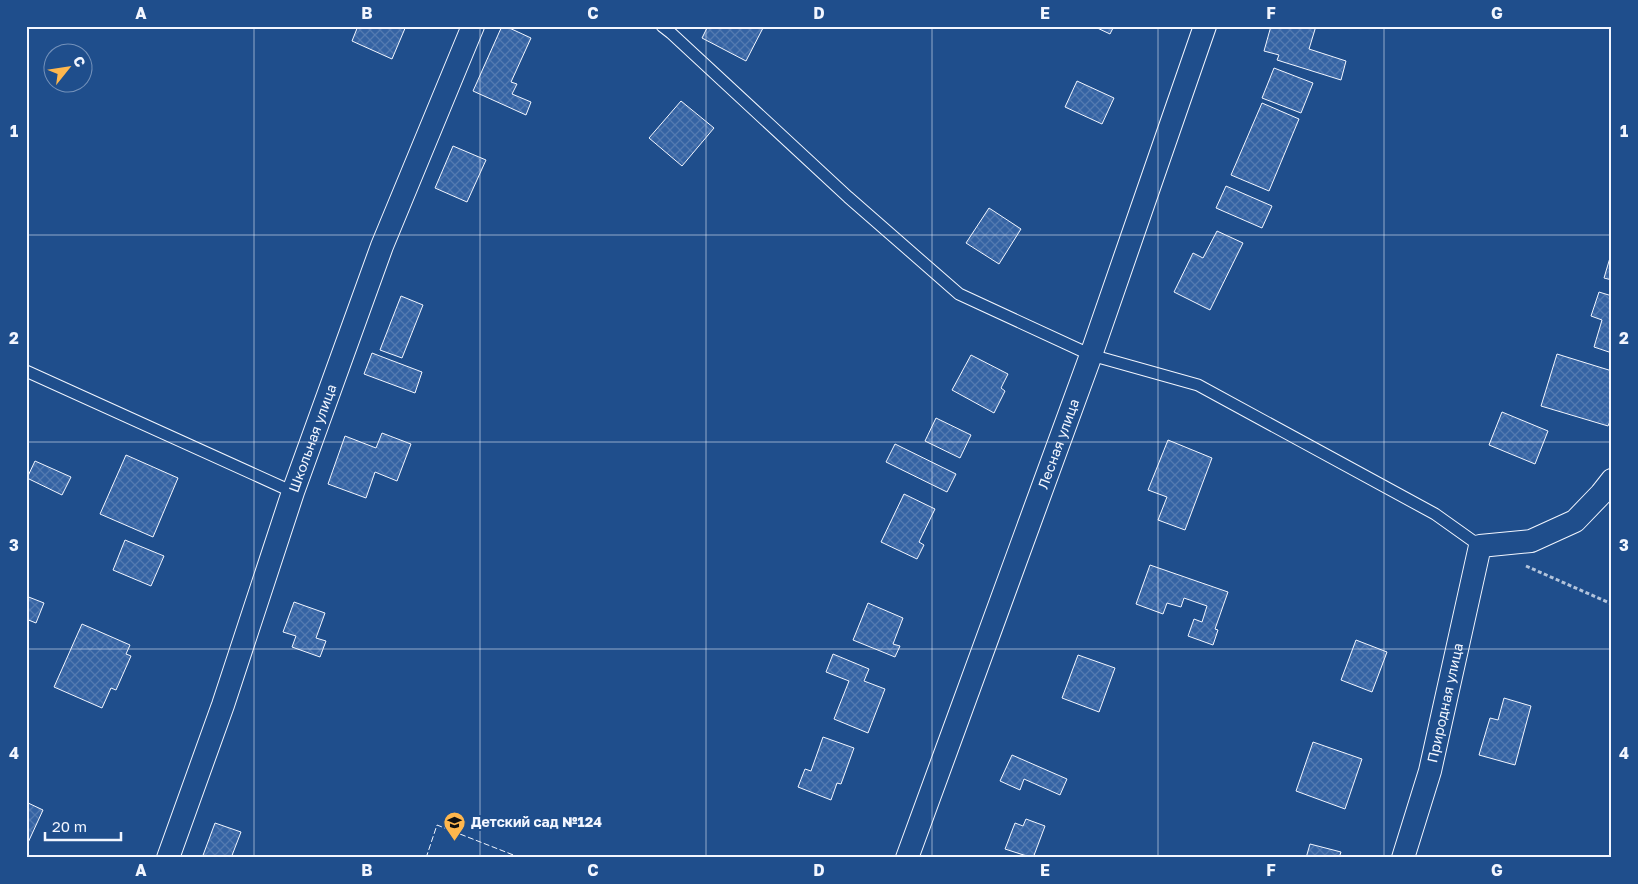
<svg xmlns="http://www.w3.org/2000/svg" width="1638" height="884" viewBox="0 0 1638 884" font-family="'Golos Text',sans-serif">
<defs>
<pattern id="building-cross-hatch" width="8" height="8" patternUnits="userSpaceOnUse" patternTransform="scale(1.25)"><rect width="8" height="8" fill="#3563a3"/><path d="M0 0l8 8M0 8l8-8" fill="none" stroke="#537ab1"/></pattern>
</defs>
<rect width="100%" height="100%" fill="#1f4e8c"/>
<g fill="url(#building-cross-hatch)" stroke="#f2f6ff">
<polygon points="358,26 406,26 392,59 352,41"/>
<polygon points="502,26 505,26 531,38 511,82 517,84 512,94 531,102 526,115 473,91"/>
<polygon points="708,26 764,26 746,61 702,38"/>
<polygon points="1093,26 1114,26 1110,34"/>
<polygon points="1271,26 1316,26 1309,49 1346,61 1341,80 1277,60 1279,55 1264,51"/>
<polygon points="1274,68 1313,83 1301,113 1262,98"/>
<polygon points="1077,81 1114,98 1102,124 1065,107"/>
<polygon points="681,101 714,128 682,166 649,138"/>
<polygon points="1262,103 1299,119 1269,191 1231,175"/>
<polygon points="453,146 486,160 467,202 435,188"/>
<polygon points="1226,186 1272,206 1262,228 1216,208"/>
<polygon points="989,208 1021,229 999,264 966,243"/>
<polygon points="1217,231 1243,243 1210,310 1174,292 1193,253 1203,258"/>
<polygon points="1612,251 1612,280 1604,278"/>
<polygon points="1599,292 1612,296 1612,353 1594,347 1602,320 1591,316"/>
<polygon points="401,296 423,305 402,358 380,350"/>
<polygon points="372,353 422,372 415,393 364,374"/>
<polygon points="1557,354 1612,371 1612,416 1608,426 1541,406"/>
<polygon points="971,355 1008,374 1001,388 1005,391 994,413 952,390"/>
<polygon points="1502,412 1548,431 1535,464 1489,445"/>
<polygon points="936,418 971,435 960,458 925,441"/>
<polygon points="382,433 411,444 397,481 375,472 366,498 328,484 345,436 376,448"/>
<polygon points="1168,440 1212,458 1185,530 1158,520 1167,497 1148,490"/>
<polygon points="895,444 956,474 947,492 886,462"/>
<polygon points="126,455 178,478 153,537 100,514"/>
<polygon points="35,461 71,477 62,495 27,478"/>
<polygon points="904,494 935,509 919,542 924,545 917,559 881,542"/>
<polygon points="125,540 164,556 151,586 113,570"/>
<polygon points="1150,565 1228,592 1215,629 1218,630 1213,645 1188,636 1194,619 1202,622 1207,606 1184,598 1181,607 1167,603 1163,614 1136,604"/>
<polygon points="26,596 44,603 36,623 26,619"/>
<polygon points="294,602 325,613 316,638 326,641 320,657 292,647 296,636 283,632"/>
<polygon points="868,603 903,618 893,644 900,646 895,657 853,640"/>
<polygon points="82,624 130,645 126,654 131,656 116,690 111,688 102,708 54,687"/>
<polygon points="1356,640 1387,652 1372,692 1341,680"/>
<polygon points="833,654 869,669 864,681 885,689 868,733 834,719 849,681 826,672"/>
<polygon points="1078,655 1115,668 1099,712 1062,698"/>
<polygon points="1504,698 1531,706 1515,765 1479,755 1490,718 1498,720"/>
<polygon points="823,737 854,748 841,784 837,783 831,800 798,787 805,769 811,771"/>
<polygon points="1313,742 1362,759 1345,809 1296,791"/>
<polygon points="1012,755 1067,779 1060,795 1024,779 1020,790 1000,781"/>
<polygon points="26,802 43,810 26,847"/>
<polygon points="1026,819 1045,826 1033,858 1005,849 1015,823 1023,826"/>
<polygon points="215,823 241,832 231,858 202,858"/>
<polygon points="1310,844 1341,852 1339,858 1306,858"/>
</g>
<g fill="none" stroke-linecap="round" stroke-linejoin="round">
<defs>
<g id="lane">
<polyline points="662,26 671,33 848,197 959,294 1091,355 1198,385 1435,514 1480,546"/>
<polyline points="26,371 293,492"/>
</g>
<g id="street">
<path id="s1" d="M168,858L223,705L293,492L382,246L473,26"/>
<path id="s2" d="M907,858L1091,355L1205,26"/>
<path id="s3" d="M1403,858L1430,771L1480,546L1531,541L1575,521L1601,494L1612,480"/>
</g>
</defs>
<use href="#lane" stroke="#f2f6ff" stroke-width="13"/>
<use href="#street" stroke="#f2f6ff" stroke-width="24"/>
<polyline stroke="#b3c4dc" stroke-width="3" stroke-dasharray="4 2.5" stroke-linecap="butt" points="1526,566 1612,604"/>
<use href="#lane" stroke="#1f4e8c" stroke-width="11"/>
<use href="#street" stroke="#1f4e8c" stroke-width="22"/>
<polyline stroke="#f2f6ff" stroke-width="1" stroke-dasharray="6 2.5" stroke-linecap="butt" points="426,858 437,825 521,858"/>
</g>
<path fill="none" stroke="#f2f6ff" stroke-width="1" stroke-opacity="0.55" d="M254,26V858M480,26V858M706,26V858M932,26V858M1158,26V858M1384,26V858M26,235H1612M26,442H1612M26,649H1612"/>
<defs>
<symbol id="school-pin" viewBox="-11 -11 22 30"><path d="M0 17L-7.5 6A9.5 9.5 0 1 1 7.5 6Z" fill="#ffb74d" stroke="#1f4e8c"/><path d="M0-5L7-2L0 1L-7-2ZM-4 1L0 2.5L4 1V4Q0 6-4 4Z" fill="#111"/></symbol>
</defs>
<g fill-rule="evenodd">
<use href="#school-pin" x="442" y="810" width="25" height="34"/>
</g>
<g text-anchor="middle" stroke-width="4" stroke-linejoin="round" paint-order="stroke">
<g font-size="14" fill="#f2f6ff" stroke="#1f4e8c">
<text dy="5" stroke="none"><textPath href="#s1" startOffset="444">Школьная улица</textPath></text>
<text dy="5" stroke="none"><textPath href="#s2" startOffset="441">Лесная улица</textPath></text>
<text dy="5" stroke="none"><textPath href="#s3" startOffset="161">Природная улица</textPath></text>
</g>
<g font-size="14" font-weight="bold" fill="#f2f6ff" stroke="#1f4e8c" text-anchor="start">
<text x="471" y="827">Детский сад №124</text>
</g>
</g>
<rect width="1638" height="884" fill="none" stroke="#1f4e8c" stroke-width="55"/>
<g transform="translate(68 68) rotate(60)"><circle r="24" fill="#1f4e8c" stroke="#7391ba"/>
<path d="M0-4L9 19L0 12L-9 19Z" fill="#ffb74d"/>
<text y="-8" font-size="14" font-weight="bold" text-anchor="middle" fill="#f2f6ff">С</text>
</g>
<path d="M45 832v8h76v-8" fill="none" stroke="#f2f6ff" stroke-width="2.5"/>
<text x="52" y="832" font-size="15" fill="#f2f6ff" stroke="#1f4e8c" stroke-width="4" paint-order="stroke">20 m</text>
<rect x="28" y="28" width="1582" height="828" fill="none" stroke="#f2f6ff" stroke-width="2"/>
<g font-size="16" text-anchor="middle" font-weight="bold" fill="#f2f6ff">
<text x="141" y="19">A</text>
<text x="367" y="19">B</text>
<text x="593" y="19">C</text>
<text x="819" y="19">D</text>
<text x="1045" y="19">E</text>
<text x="1271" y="19">F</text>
<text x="1497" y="19">G</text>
<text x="14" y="137">1</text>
<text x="1624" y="137">1</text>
<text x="14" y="344">2</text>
<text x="1624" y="344">2</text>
<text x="14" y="551">3</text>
<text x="1624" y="551">3</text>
<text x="14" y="759">4</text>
<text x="1624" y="759">4</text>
<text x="141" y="876">A</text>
<text x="367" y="876">B</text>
<text x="593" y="876">C</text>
<text x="819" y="876">D</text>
<text x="1045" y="876">E</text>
<text x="1271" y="876">F</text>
<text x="1497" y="876">G</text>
</g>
</svg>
